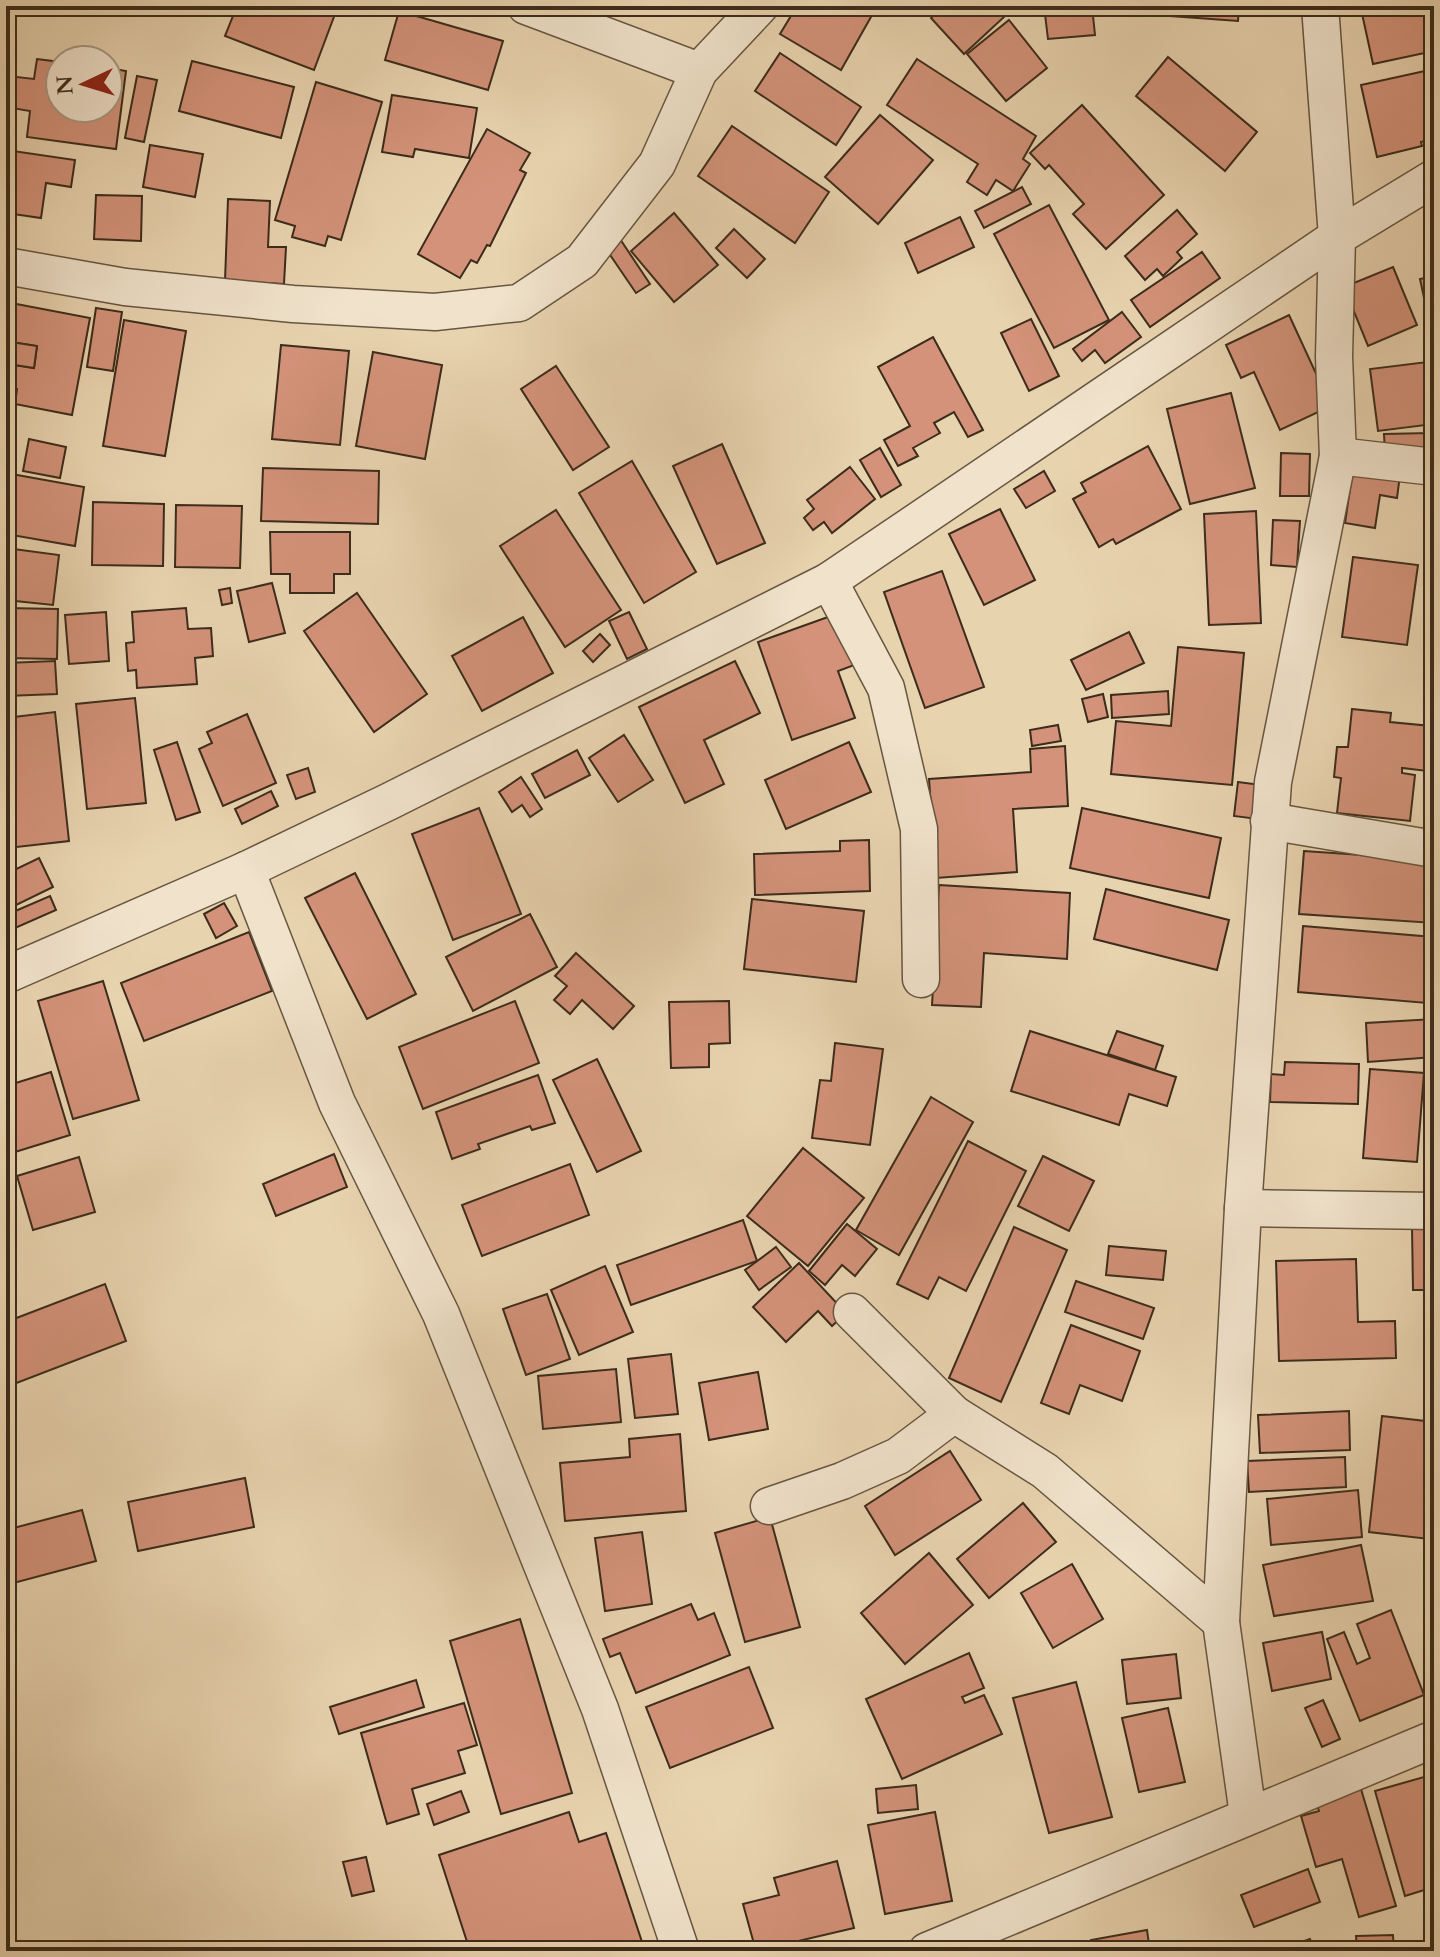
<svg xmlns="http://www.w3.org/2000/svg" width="1440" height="1957" viewBox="0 0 1440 1957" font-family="Cardo,serif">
<rect width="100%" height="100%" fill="#e8d3af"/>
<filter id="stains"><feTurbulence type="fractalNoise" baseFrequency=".0025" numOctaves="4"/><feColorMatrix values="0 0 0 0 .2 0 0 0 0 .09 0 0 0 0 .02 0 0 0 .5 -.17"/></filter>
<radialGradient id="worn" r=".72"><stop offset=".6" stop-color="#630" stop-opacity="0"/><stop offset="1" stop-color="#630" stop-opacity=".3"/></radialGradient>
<g fill="#d39279" stroke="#3c2c1b" stroke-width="2" fill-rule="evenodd">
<polygon points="6,6 27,6 24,14"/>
<polygon points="237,6 338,6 314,70 225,36"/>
<polygon points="797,6 873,6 876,8 841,70 780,34"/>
<polygon points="944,6 994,6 1004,17 964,54 931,18"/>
<polygon points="1044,6 1092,6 1095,35 1048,39"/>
<polygon points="1115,6 1239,6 1238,21 1115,12"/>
<polygon points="1375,6 1434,6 1434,51 1373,64 1361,9"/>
<polygon points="399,11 503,41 488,90 385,60"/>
<polygon points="1009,20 1047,68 1006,101 967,54"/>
<polygon points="780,53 861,107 836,145 755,91"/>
<polygon points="1168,57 1257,132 1225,171 1136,96"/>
<polygon points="37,59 60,62 60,108 108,108 108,68 126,71 116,149 27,137 30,111 6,107 6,91 8,76 34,79"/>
<polygon points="917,59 1036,136 1023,159 1030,164 1013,191 996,180 987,195 967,182 978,164 887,105"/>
<polygon points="192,61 294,87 281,138 179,111"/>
<polygon points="1434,69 1434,139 1421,142 1422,146 1377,157 1361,85"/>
<polygon points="137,76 157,80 144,142 125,138"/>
<polygon points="316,82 382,102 341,240 328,236 325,246 292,237 295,226 275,220"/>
<polygon points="392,95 477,108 469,158 415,149 413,157 382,152"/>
<polygon points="1082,105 1164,195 1106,249 1073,214 1084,204 1049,165 1045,169 1030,153"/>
<polygon points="880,115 933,160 878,224 825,177"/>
<polygon points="732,126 829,192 795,243 698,176"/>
<polygon points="487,129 530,153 520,170 526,173 490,246 487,245 477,263 471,260 460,278 418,254"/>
<polygon points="150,145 203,154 195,197 143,187"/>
<polygon points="6,150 75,160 71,187 46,183 41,218 6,213"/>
<polygon points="1022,187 1031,204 984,228 975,211"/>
<polygon points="96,195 142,196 141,241 94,239"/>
<polygon points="228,199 270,201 268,247 286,247 284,284 225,281"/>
<polygon points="1049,205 1109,320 1054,348 994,234"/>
<polygon points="1177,210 1197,234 1177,252 1182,258 1163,276 1157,269 1145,280 1125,256"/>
<polygon points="674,213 718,265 674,302 631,251"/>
<polygon points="960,217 974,247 918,273 905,243"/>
<polygon points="734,229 765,259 747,278 716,248"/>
<polygon points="618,236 650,284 636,293 604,246"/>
<polygon points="1202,252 1220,278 1150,327 1131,300"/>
<polygon points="1393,267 1417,325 1368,346 1344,287"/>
<polygon points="1434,276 1434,345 1420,279"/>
<path d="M6,302L90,318L72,415L15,404L17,389L6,387ZM11,342L37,346L34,368L8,364Z"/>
<polygon points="96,308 122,312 113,371 87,367"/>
<polygon points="1122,312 1141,337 1105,363 1095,350 1082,361 1073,349"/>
<polygon points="1289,315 1331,406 1280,430 1254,372 1241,378 1226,345"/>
<polygon points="1031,319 1059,376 1029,391 1001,333"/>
<polygon points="124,320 186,331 165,456 103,446"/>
<polygon points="933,337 983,430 968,437 954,412 934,423 940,433 913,448 918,456 898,466 884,440 910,426 878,367"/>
<polygon points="11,342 37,346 34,368 8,364"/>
<polygon points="281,345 349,351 340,445 272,439"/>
<polygon points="373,352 442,365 425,459 356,446"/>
<polygon points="1427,362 1434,424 1378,431 1370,369"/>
<polygon points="556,366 609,447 573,470 521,389"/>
<polygon points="1231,393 1255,488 1190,504 1167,409"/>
<polygon points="1430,433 1431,453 1385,455 1384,434"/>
<polygon points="29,439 66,447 60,478 23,471"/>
<polygon points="722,444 765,543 717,564 673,466"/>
<polygon points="1148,446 1181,509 1116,544 1113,539 1099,547 1073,499 1086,492 1081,483"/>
<polygon points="880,448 901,485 881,497 860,460"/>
<polygon points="1281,453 1310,454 1309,496 1280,496"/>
<polygon points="632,461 696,572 644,603 579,493"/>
<polygon points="850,467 875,499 832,533 824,522 813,530 804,518 814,509 807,500"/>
<polygon points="263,468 379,471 378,524 261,521"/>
<polygon points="1353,468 1400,475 1397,498 1380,495 1375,528 1345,523"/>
<polygon points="1044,471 1055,491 1026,508 1014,489"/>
<polygon points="6,473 84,487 75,546 6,534"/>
<polygon points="93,502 164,504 163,566 92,565"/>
<polygon points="176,505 242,506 240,568 175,567"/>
<polygon points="1000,509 1035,580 984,605 949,534"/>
<polygon points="556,510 621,610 565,647 500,546"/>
<polygon points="1256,511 1261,623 1209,625 1204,514"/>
<polygon points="1273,520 1300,521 1297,567 1271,565"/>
<polygon points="270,532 350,532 350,574 334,574 334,593 290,593 290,574 271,574"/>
<polygon points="6,548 59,555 53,605 6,600"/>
<polygon points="1353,557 1418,565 1407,645 1342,637"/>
<polygon points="942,571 984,687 925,708 884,592"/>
<polygon points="272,583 285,633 249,642 237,591"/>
<polygon points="230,588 232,603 222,605 219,590"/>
<polygon points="357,593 427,694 374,732 304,631"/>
<polygon points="6,608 58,609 57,659 6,658"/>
<polygon points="186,608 188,629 211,628 213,656 195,658 197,684 137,688 136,670 128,671 126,643 134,642 132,612"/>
<polygon points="106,612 109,661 69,664 65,615"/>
<polygon points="629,612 647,649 627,659 609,621"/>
<polygon points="839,613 857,664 838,671 855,718 792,740 758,642"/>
<polygon points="523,617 553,673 482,711 452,656"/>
<polygon points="1129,632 1144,663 1086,690 1071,660"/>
<polygon points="600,634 610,645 593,662 583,651"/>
<polygon points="1178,647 1244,653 1232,785 1111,774 1116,721 1171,726"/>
<polygon points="55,661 57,694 6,696 6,663"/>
<polygon points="735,661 760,713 704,740 724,784 685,803 639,707"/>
<polygon points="1168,691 1169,714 1112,718 1111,695"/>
<polygon points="1103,694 1108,717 1088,722 1082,699"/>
<polygon points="135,698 146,803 87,809 76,704"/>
<polygon points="1352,709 1391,713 1390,722 1431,726 1427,771 1402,768 1402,773 1415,775 1410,821 1337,813 1341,778 1334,777 1337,747 1348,747"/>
<polygon points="55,712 69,841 8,848 6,718"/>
<polygon points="247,714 276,783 223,806 199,749 212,743 207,732"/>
<polygon points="1058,725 1061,741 1032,746 1030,730"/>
<polygon points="624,735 653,780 618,802 589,758"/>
<polygon points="177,742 200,812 176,820 154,750"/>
<polygon points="849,742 871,792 786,829 765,780"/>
<polygon points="1065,746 1068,806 1013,809 1017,872 936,878 929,779 1031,772 1030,749"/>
<polygon points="577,750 590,775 545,798 532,774"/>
<polygon points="308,768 315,792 296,799 287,775"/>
<polygon points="521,777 542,809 530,817 522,805 512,812 499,792"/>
<polygon points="1238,782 1269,786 1265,820 1234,816"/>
<polygon points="271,791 278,806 242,824 235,809"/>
<polygon points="479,808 521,914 453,940 412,834"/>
<polygon points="1082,808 1221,838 1209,898 1070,868"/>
<polygon points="869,840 870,891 755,895 754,854 840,851 840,841"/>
<polygon points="1304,851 1434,860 1434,923 1299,914"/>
<polygon points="39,858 53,887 6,910 6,874"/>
<polygon points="355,873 416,994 367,1019 305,898"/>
<polygon points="939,885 1070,893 1067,959 984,953 981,1007 932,1005"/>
<polygon points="1106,889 1229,920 1217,970 1094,939"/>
<polygon points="50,896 56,910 6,932 6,915"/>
<polygon points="752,899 864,911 856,982 744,969"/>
<polygon points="224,903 237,926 216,938 204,914"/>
<polygon points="530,914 557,967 473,1011 446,957"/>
<polygon points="1303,926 1433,937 1427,1003 1298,992"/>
<polygon points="249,932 272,991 144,1041 121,983"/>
<polygon points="576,953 634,1006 613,1029 582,1000 570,1014 554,1000 567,986 555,976"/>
<polygon points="103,981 139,1100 73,1119 38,1001"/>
<polygon points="515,1001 539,1063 423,1109 399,1047"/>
<polygon points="729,1001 730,1043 709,1044 709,1067 671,1068 669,1002"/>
<polygon points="1434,1019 1434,1057 1368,1062 1366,1023"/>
<polygon points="1030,1031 1176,1077 1167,1106 1129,1094 1119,1125 1011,1091"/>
<polygon points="1117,1031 1163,1046 1155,1070 1108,1054"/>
<polygon points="835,1043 883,1049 870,1145 812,1138 820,1080 831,1081"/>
<polygon points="597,1059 641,1151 597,1172 553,1080"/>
<polygon points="1285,1062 1359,1064 1358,1104 1270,1102 1271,1074 1284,1075"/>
<polygon points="1370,1069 1424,1073 1417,1162 1363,1158"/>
<polygon points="51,1072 70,1135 15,1152 6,1123 6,1086"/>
<polygon points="538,1075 555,1123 532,1130 530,1126 478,1144 480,1149 452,1159 436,1112"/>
<polygon points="931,1097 973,1122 899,1255 856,1230"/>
<polygon points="968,1141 1026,1171 966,1291 939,1277 928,1299 897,1284"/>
<polygon points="803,1148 864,1198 808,1266 747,1216"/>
<polygon points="334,1154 347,1187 276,1216 263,1184"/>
<polygon points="1043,1156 1094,1181 1069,1231 1018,1206"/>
<polygon points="79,1157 95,1212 33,1230 17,1176"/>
<polygon points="570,1164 589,1215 482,1256 462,1205"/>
<polygon points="743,1220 757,1261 631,1305 617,1265"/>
<polygon points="6,1221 14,1241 6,1244"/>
<polygon points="847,1224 877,1249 855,1276 842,1265 825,1285 809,1271"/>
<polygon points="1434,1226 1434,1290 1413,1290 1412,1227"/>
<polygon points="1014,1227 1067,1250 1001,1402 949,1378"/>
<polygon points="1109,1246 1166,1251 1163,1280 1106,1275"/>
<polygon points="776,1247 791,1267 759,1290 745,1270"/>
<polygon points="1356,1259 1358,1322 1395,1321 1396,1358 1279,1361 1276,1261"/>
<polygon points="799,1263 846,1313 832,1326 818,1311 786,1342 753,1307"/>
<polygon points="605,1266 633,1332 579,1355 551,1290"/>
<polygon points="1076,1281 1154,1308 1143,1339 1065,1312"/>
<polygon points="105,1284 126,1341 6,1387 6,1322"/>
<polygon points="547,1294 570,1359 526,1375 503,1309"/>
<polygon points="1071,1325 1140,1351 1122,1401 1080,1385 1069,1414 1041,1403"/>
<polygon points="671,1354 678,1414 635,1418 628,1359"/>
<polygon points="616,1369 621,1422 543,1429 538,1376"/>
<polygon points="758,1372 768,1429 709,1440 699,1383"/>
<polygon points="1349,1411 1350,1450 1260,1453 1258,1415"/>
<polygon points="1382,1416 1434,1422 1434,1495 1429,1539 1369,1532"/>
<polygon points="680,1434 686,1511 565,1521 560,1463 630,1457 629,1439"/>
<polygon points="950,1451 981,1500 895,1555 865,1506"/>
<polygon points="1345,1457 1346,1487 1249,1492 1247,1461"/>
<polygon points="245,1478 254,1527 138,1551 128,1502"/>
<polygon points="1358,1490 1362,1537 1271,1545 1267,1499"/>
<polygon points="1023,1503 1056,1542 989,1598 957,1559"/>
<polygon points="82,1510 96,1561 6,1585 6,1530"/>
<polygon points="770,1517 800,1627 745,1642 715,1533"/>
<polygon points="642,1532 652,1604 605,1611 595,1538"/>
<polygon points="1361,1545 1373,1601 1274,1616 1263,1565"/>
<polygon points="929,1553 973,1605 905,1664 861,1613"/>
<polygon points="1072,1564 1103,1619 1053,1648 1021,1593"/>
<polygon points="691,1604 698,1620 714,1613 730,1655 636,1693 620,1653 610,1657 603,1639"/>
<polygon points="1391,1610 1424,1695 1360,1721 1327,1639 1344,1632 1357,1664 1370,1658 1357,1624"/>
<polygon points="520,1619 572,1793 501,1814 450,1641"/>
<polygon points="1322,1632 1331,1679 1272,1691 1263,1643"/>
<polygon points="969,1653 984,1688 962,1697 965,1703 984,1695 1002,1734 902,1779 866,1699"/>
<polygon points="1176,1654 1181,1698 1127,1704 1122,1660"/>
<polygon points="749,1667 773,1728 670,1768 646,1707"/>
<polygon points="416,1680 424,1707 339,1734 330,1707"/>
<polygon points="1076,1682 1112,1817 1049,1833 1013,1698"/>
<polygon points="1323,1700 1340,1739 1322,1747 1305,1708"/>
<polygon points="464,1703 477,1745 458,1751 465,1773 412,1789 419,1814 387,1824 361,1733"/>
<polygon points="1168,1708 1185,1782 1139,1792 1122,1718"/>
<polygon points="1431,1775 1434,1887 1405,1896 1375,1791"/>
<polygon points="1358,1779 1396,1906 1359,1917 1342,1859 1316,1867 1301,1816 1319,1811 1313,1793"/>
<polygon points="916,1785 918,1809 878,1813 876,1789"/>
<polygon points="461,1791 469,1812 434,1825 427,1804"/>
<polygon points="569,1812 579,1842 606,1833 645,1951 470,1951 439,1855"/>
<polygon points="935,1812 952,1901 885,1914 868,1825"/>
<polygon points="366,1857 374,1891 352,1896 343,1862"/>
<polygon points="837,1861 854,1928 756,1951 743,1904 779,1895 774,1878"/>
<polygon points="1308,1869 1320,1902 1254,1927 1241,1895"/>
<polygon points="1147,1930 1150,1951 1093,1951 1091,1940"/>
<polygon points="1393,1935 1394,1951 1357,1951 1356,1936"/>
<polygon points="1310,1939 1314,1951 1275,1951"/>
</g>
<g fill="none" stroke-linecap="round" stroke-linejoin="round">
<defs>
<g id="street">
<polyline points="526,6 699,71"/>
<polyline points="6,266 125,287 293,304 435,312 519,303 582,261 657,164 699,71 760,6"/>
<polyline points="1338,456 1434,467"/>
<polyline points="829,581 886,688 919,829 921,979"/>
<polyline points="1269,821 1434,849"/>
<polyline points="246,870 337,1103 441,1314 600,1709 681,1951"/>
<polyline points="6,975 246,870 388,802 829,581 1337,237 1434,178"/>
<polyline points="1243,1208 1434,1211"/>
<polyline points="852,1312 954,1414"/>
<polyline points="769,1506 842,1481 898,1456 954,1414 1045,1471 1221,1622"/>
<polyline points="1248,1815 1221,1622 1243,1208 1273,782 1338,456 1334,357 1337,237 1320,6"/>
<polyline points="927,1951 1434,1739"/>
</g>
</defs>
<use href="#street" stroke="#675640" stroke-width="39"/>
<use href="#street" stroke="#f0e2cb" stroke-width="36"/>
</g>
<rect width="1440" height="1957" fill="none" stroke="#e8d3af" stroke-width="32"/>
<rect x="8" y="8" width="1424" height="1941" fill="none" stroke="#3c2c1b" stroke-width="4"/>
<rect x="16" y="16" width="1408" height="1925" fill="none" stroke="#3c2c1b" stroke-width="2"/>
<g transform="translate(84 84) rotate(266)"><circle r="38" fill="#f0e2cb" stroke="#a89985" stroke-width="2"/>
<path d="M0-6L14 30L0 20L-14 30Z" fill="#8f2418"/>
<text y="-12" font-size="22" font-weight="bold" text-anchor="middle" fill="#3c2c1b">N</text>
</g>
<rect width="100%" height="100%" filter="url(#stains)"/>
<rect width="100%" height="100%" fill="url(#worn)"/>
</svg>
